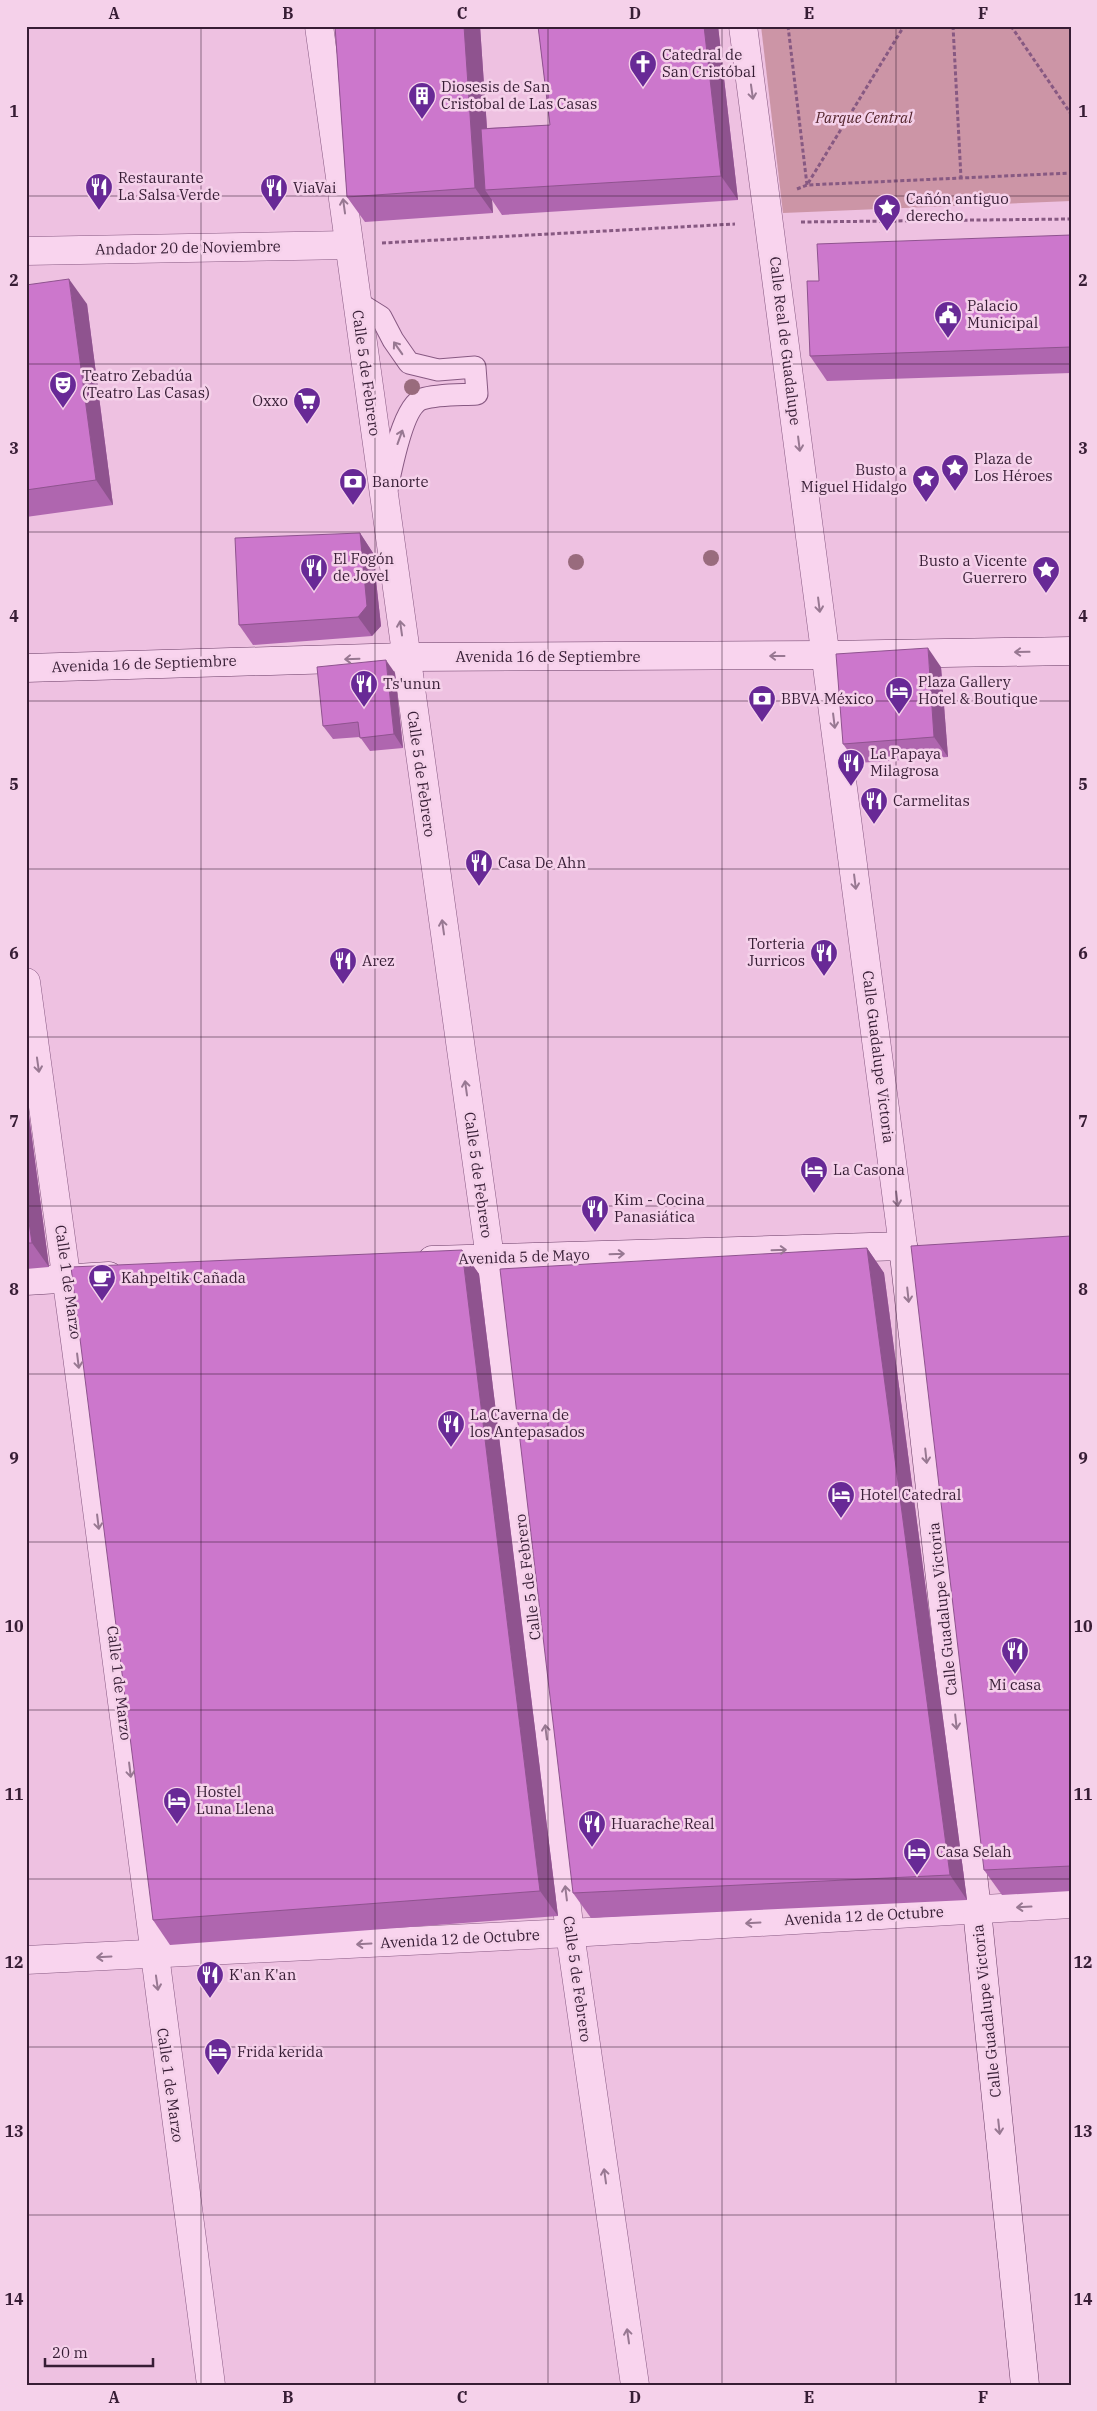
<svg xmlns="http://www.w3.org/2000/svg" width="1097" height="2411" viewBox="0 0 1097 2411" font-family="'IBM Plex Serif',serif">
<rect width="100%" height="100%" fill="#eec1e1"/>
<polygon fill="#cc95a6" points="761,26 1071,26 1071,201 783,213"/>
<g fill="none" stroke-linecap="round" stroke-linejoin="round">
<defs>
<path id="service" d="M357,302L381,317L393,340L409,363L438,370L475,367L477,394C460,395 438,394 422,399C403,406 391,470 387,489"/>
<polyline id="pedestrian" points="26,251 349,245"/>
<g id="minor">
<polyline points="319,26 490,1258 570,1933 635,2385"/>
<path d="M26,982C92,1449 148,1917 211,2385"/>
<polyline points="26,1960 570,1933 1071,1904"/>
</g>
<polyline id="tertiary" points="743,26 903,1246"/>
<g id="secondary">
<polyline points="26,668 405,657 826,655 1071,651"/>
<polyline points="432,1260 903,1246 977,1910 1025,2385"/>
<polyline points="26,1281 109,1276"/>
</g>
</defs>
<use href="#service" stroke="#875982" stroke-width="23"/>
<use href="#pedestrian" stroke="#875982" stroke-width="29"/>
<use href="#minor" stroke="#875982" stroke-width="29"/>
<use href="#tertiary" stroke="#875982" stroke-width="29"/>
<use href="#secondary" stroke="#693c65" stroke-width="29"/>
<g stroke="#875982" stroke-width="3" stroke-dasharray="4 2.5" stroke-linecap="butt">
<polyline points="788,26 807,185 1071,173"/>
<polyline points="953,26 961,178"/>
<polyline points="1011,26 1071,114"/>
<polyline points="797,189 807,185 904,26"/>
<polyline points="801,222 1071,219"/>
<polyline points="382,243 735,224"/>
</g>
<use href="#service" stroke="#f9d4ee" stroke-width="21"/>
<use href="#pedestrian" stroke="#f9d4ee" stroke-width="28"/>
<use href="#minor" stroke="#f9d4ee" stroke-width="28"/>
<use href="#tertiary" stroke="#f9d4ee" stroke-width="28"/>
<use href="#secondary" stroke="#f9d4ee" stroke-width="28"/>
</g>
<g fill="#996b7d">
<circle cx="412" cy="387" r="8"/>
<circle cx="711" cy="558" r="8"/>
<circle cx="576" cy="562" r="8"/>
</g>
<g fill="#af66af">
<polygon points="335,26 480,26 487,128 550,125 538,26 718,26 738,200 502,215 492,200 493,213 365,222 347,197"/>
<polygon points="1071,235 1071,373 827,381 810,356 819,281"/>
<polygon points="26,285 87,304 113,505 26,517"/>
<polygon points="360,533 373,553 381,626 372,636 253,645 239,625"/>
<polygon points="941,667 948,757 857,763 843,744"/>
<polygon points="395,673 403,748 370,751 360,737 333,739 323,726"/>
<polygon points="26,1093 49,1267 26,1269"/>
<polygon points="1071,1236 1071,1891 1002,1895 984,1870"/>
<polygon points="867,1248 884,1273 967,1900 591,1918 573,1893"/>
<polygon points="462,1250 479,1274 558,1916 170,1945 153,1920"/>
</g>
<g fill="#8f538f">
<polygon points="464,26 480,26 491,189 485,190 492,200 493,213 475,188"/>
<polygon points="704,26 718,26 738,200 721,176"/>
<polygon points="69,279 87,304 113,505 96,480"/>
<polygon points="360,533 373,553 381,626 372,636 358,617"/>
<polygon points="928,648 941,667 948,757 934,737"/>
<polygon points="386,660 395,673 403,748 394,734"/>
<polygon points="26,1093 49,1267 32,1243 26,1201"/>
<polygon points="867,1248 884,1273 967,1900 950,1875"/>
<polygon points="462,1250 479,1274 558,1916 540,1891"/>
</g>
<g fill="#c7c" stroke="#8f538f">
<polygon points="335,26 464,26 475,188 347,197"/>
<polygon points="538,26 704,26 721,176 485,190 481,129 550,125"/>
<polygon points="1071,235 1071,347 810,356 807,281 819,281 817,244"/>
<polygon points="69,279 96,480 26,490 26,285"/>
<polygon points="360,533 367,606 358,617 239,625 235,538"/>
<polygon points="928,648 934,737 843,744 836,654"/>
<polygon points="386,660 394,734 360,738 358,722 323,726 317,667"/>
<polygon points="26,1201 32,1243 26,1243"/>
<polygon points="1071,1236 1071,1866 984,1870 911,1246"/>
<polygon points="867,1248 950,1875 573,1893 500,1269"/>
<polygon points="462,1250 540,1891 153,1920 71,1267"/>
</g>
<defs><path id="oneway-shaft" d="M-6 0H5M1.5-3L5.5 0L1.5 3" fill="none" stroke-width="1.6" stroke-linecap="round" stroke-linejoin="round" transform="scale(1.25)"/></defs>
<g stroke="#987892">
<use href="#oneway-shaft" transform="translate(752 92) rotate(82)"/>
<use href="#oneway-shaft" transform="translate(344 206) rotate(-98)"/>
<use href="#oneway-shaft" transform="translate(398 348) rotate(-125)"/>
<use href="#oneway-shaft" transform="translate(400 437) rotate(-70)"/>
<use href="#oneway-shaft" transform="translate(799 444) rotate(83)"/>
<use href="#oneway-shaft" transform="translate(819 605) rotate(83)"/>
<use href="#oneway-shaft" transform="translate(401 628) rotate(-98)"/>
<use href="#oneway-shaft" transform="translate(1022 652) rotate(179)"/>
<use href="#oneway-shaft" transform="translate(777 656) rotate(180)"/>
<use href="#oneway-shaft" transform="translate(352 659) rotate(178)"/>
<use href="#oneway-shaft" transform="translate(834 721) rotate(83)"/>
<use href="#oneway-shaft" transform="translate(855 882) rotate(83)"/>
<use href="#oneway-shaft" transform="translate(443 927) rotate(-98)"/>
<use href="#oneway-shaft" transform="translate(38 1065) rotate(82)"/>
<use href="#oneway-shaft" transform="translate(466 1088) rotate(-98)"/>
<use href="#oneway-shaft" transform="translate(897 1199) rotate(83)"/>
<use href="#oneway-shaft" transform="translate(779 1250) rotate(-2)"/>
<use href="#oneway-shaft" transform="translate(617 1254) rotate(-2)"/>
<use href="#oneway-shaft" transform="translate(908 1295) rotate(84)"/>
<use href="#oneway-shaft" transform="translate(78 1361) rotate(83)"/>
<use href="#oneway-shaft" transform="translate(926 1456) rotate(84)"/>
<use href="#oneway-shaft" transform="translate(98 1522) rotate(83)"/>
<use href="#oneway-shaft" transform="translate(956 1722) rotate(84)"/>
<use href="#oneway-shaft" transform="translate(546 1732) rotate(-97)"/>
<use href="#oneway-shaft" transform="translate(130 1770) rotate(83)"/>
<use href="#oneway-shaft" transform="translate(566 1893) rotate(-97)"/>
<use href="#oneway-shaft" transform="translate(1024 1907) rotate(177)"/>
<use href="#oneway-shaft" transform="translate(753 1923) rotate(177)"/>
<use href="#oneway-shaft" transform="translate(364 1944) rotate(177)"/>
<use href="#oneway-shaft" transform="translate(104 1957) rotate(177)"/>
<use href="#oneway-shaft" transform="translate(157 1983) rotate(82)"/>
<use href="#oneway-shaft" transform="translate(999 2127) rotate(84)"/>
<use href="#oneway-shaft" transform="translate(605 2176) rotate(-98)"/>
<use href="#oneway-shaft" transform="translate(628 2336) rotate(-98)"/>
</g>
<path fill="none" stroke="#371d35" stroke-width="1" stroke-opacity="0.55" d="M201,26V2385M375,26V2385M548,26V2385M722,26V2385M896,26V2385M26,196H1071M26,364H1071M26,532H1071M26,701H1071M26,869H1071M26,1037H1071M26,1206H1071M26,1374H1071M26,1542H1071M26,1710H1071M26,1879H1071M26,2047H1071M26,2215H1071"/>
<defs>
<symbol id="church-pin" viewBox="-11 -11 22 30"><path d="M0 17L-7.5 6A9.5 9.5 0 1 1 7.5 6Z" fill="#682996" stroke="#f5d1ea"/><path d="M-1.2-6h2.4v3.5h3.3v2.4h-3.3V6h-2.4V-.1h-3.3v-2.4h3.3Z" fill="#fff"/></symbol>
<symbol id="building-pin" viewBox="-11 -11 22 30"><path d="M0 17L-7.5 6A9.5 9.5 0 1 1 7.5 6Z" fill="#682996" stroke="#f5d1ea"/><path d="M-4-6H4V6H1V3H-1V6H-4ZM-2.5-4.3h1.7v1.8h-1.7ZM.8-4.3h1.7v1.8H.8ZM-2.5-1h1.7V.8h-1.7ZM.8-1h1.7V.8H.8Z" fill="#fff"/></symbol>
<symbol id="restaurant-pin" viewBox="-11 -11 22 30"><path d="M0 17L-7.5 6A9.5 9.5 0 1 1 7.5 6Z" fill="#682996" stroke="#f5d1ea"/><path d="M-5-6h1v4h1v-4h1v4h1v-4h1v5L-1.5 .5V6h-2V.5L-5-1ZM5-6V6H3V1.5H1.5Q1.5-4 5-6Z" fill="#fff"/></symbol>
<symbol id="sight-pin" viewBox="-11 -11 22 30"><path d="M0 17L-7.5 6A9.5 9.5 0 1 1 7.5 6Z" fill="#682996" stroke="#f5d1ea"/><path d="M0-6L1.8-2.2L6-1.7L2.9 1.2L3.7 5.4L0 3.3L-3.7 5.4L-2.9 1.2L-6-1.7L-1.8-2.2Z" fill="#fff"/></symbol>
<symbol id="civic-pin" viewBox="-11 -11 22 30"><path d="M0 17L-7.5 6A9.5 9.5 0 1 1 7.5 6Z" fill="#682996" stroke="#f5d1ea"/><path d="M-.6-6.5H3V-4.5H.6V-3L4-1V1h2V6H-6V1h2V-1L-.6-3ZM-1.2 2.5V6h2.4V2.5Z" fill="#fff"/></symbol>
<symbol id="theatre-pin" viewBox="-11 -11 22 30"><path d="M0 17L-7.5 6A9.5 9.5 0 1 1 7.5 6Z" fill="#682996" stroke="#f5d1ea"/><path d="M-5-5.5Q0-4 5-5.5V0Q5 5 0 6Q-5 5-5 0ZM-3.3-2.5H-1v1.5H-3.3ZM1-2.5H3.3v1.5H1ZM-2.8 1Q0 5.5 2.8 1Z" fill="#fff"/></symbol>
<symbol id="supermarket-pin" viewBox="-11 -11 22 30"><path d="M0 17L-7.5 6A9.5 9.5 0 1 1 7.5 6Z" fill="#682996" stroke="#f5d1ea"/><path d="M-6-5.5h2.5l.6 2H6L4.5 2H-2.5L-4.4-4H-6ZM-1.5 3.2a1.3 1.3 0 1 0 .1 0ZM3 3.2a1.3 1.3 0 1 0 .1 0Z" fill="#fff"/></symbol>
<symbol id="bank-pin" viewBox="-11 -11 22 30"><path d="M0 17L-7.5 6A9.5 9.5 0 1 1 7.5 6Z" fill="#682996" stroke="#f5d1ea"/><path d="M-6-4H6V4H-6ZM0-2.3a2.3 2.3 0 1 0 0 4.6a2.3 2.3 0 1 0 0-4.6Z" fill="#fff"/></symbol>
<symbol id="hotel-pin" viewBox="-11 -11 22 30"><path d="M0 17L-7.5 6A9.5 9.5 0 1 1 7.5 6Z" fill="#682996" stroke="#f5d1ea"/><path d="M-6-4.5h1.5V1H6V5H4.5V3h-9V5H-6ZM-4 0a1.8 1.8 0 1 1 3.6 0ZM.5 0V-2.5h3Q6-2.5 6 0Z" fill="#fff"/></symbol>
<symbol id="cafe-pin" viewBox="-11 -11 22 30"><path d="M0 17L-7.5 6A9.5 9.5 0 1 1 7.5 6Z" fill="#682996" stroke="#f5d1ea"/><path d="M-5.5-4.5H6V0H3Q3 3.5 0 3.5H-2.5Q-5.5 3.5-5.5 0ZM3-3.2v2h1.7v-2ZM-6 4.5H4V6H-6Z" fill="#fff"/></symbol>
</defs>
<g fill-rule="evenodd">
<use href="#church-pin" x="627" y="48" width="32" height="43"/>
<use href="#building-pin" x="406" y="80" width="32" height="43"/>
<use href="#restaurant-pin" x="83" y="171" width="32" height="43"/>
<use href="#restaurant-pin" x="258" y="172" width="32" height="43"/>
<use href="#sight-pin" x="871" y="192" width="32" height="43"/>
<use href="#civic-pin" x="932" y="299" width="32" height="43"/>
<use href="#theatre-pin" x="47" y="369" width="32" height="43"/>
<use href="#supermarket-pin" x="291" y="385" width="32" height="43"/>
<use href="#sight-pin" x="939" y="452" width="32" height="43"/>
<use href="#sight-pin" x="910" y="463" width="32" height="43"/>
<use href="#bank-pin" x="337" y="466" width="32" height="43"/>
<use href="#restaurant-pin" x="298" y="552" width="32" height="43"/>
<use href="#sight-pin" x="1030" y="554" width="32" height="43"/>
<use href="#restaurant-pin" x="348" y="668" width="32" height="43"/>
<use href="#hotel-pin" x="883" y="675" width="32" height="43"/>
<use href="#bank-pin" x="746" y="683" width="32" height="43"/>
<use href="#restaurant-pin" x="835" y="747" width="32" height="43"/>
<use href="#restaurant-pin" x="858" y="785" width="32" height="43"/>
<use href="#restaurant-pin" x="463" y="847" width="32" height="43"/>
<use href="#restaurant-pin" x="808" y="937" width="32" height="43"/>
<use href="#restaurant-pin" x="327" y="945" width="32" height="43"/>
<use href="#hotel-pin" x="798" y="1154" width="32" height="43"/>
<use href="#restaurant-pin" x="579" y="1193" width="32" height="43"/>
<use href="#cafe-pin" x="86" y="1262" width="32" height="43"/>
<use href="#restaurant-pin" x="435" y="1408" width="32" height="43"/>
<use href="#hotel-pin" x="825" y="1479" width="32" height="43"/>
<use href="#restaurant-pin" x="999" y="1635" width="32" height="43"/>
<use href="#hotel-pin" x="161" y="1785" width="32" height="43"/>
<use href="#restaurant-pin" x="576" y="1808" width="32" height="43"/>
<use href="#hotel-pin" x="901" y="1836" width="32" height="43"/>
<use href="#restaurant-pin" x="194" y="1959" width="32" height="43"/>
<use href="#hotel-pin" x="202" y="2036" width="32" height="43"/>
</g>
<g text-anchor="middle" stroke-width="5" stroke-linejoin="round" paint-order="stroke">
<g font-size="15" fill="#371d35" stroke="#f5d1ea" text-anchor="start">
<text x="662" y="60">Catedral de<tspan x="662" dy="17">San Cristóbal</tspan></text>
<text x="441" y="92">Diosesis de San<tspan x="441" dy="17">Cristobal de Las Casas</tspan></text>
<text x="118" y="183">Restaurante<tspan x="118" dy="17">La Salsa Verde</tspan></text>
<text x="293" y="193">ViaVai</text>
<text x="906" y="204">Cañón antiguo<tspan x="906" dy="17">derecho</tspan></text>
<text x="967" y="311">Palacio<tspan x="967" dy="17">Municipal</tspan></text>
<text x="82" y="381">Teatro Zebadúa<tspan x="82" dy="17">(Teatro Las Casas)</tspan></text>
<text x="288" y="406" text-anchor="end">Oxxo</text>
<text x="974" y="464">Plaza de<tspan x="974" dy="17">Los Héroes</tspan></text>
<text x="907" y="475" text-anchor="end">Busto a<tspan x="907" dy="17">Miguel Hidalgo</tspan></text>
<text x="372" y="487">Banorte</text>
<text x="333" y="564">El Fogón<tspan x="333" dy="17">de Jovel</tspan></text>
<text x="1027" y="566" text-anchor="end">Busto a Vicente<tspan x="1027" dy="17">Guerrero</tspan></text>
<text x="918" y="687">Plaza Gallery<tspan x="918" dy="17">Hotel &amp; Boutique</tspan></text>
<text x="383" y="689">Ts'unun</text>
<text x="781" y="704">BBVA México</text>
<text x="870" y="759">La Papaya<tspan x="870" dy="17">Milagrosa</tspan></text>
<text x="893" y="806">Carmelitas</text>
<text x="498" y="868">Casa De Ahn</text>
<text x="805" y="949" text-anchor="end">Torteria<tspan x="805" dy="17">Jurricos</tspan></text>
<text x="362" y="966">Arez</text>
<text x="833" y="1175">La Casona</text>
<text x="614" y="1205">Kim - Cocina<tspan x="614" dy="17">Panasiática</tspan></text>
<text x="121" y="1283">Kahpeltik Cañada</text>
<text x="470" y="1420">La Caverna de<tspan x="470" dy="17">los Antepasados</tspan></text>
<text x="860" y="1500">Hotel Catedral</text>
<text x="1015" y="1690" text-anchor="middle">Mi casa</text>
<text x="196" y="1797">Hostel<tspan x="196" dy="17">Luna Llena</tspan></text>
<text x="611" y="1829">Huarache Real</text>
<text x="936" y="1857">Casa Selah</text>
<text x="229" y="1980">K'an K'an</text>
<text x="237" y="2057">Frida kerida</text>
</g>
<g font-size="15" font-style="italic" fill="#53242b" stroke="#f5d1ea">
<text x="864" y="123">Parque Central</text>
</g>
<g font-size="15" fill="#371d35" stroke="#f5d1ea">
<text transform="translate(188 248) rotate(-1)" y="5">Andador 20 de Noviembre</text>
<text transform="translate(785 341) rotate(83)" y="5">Calle Real de Guadalupe</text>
<text transform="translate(366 373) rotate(82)" y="5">Calle 5 de Febrero</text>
<text x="548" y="662">Avenida 16 de Septiembre</text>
<text transform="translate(144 664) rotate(-2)" y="5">Avenida 16 de Septiembre</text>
<text transform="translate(421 774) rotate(82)" y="5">Calle 5 de Febrero</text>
<text transform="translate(878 1057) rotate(83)" y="5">Calle Guadalupe Victoria</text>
<text transform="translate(478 1175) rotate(82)" y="5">Calle 5 de Febrero</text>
<text transform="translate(524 1257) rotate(-2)" y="5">Avenida 5 de Mayo</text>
<text transform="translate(68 1282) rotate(82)" y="5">Calle 1 de Marzo</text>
<text transform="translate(528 1577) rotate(-97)" y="5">Calle 5 de Febrero</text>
<text transform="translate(943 1609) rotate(-96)" y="5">Calle Guadalupe Victoria</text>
<text transform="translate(119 1683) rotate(83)" y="5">Calle 1 de Marzo</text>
<text transform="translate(864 1916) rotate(-3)" y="5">Avenida 12 de Octubre</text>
<text transform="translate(460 1939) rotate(-3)" y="5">Avenida 12 de Octubre</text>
<text transform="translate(577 1979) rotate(82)" y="5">Calle 5 de Febrero</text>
<text transform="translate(987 2011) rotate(-96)" y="5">Calle Guadalupe Victoria</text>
<text transform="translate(170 2085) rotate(82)" y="5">Calle 1 de Marzo</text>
</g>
</g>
<rect width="1097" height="2411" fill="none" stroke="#f5d1ea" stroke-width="55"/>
<path d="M45 2358v8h108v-8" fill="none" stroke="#371d35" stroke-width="2.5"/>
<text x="52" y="2358" font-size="15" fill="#371d35" stroke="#f5d1ea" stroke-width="4" paint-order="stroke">20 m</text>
<rect x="28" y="28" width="1042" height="2356" fill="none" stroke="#371d35" stroke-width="2"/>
<g font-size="16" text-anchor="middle" font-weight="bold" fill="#371d35">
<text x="114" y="19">A</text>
<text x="288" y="19">B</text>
<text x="462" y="19">C</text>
<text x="635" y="19">D</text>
<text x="809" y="19">E</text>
<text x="983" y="19">F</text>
<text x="14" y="117">1</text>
<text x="1083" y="117">1</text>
<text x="14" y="286">2</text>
<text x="1083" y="286">2</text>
<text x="14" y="454">3</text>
<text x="1083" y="454">3</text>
<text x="14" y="622">4</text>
<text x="1083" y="622">4</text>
<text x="14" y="790">5</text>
<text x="1083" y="790">5</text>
<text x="14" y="959">6</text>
<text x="1083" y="959">6</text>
<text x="14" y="1127">7</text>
<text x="1083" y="1127">7</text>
<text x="14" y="1295">8</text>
<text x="1083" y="1295">8</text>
<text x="14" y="1464">9</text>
<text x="1083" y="1464">9</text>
<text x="14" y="1632">10</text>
<text x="1083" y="1632">10</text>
<text x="14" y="1800">11</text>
<text x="1083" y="1800">11</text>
<text x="14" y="1968">12</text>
<text x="1083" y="1968">12</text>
<text x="14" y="2137">13</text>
<text x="1083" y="2137">13</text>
<text x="14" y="2305">14</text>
<text x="1083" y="2305">14</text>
<text x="114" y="2403">A</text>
<text x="288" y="2403">B</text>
<text x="462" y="2403">C</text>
<text x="635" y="2403">D</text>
<text x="809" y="2403">E</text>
<text x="983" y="2403">F</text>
</g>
</svg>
